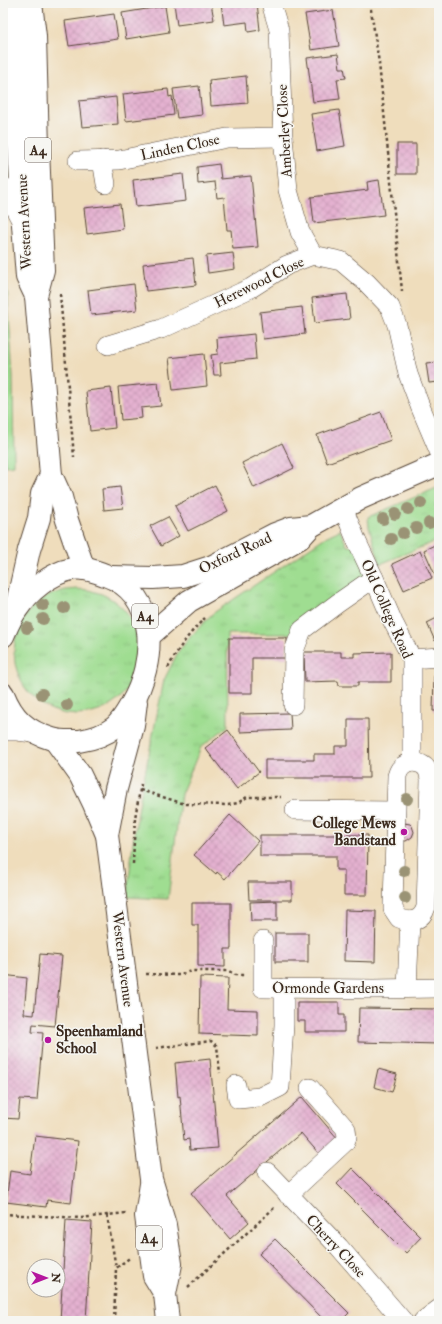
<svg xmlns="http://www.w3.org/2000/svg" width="442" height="1324" viewBox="0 0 442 1324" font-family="'IM FELL Double Pica',serif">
<defs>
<pattern id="grass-tufts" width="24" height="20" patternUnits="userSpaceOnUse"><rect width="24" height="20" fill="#9fdd91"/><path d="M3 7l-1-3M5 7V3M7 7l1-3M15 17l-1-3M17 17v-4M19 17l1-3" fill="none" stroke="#8abe7d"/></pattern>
<pattern id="building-cross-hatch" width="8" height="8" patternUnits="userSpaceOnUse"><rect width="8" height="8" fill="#e4b1d0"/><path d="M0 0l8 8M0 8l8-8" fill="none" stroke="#c498b2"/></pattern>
</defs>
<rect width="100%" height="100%" fill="#f6f6f2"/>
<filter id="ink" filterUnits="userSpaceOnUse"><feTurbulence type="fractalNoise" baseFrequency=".025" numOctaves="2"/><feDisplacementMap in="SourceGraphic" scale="8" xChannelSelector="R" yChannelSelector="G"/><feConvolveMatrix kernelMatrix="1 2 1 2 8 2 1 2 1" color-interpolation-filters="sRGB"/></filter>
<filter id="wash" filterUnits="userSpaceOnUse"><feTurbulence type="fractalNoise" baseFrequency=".012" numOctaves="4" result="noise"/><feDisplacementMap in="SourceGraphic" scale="16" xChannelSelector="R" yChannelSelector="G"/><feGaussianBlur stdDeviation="0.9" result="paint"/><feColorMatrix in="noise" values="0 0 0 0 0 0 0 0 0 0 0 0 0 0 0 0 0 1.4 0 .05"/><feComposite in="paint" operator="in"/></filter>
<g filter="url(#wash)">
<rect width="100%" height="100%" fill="#efddbc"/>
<g fill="url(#grass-tufts)" stroke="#6d8458">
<polygon points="11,134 11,183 5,176 4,171 3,148 4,142"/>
<polygon points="3,225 13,376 14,465 5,466 3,431"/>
<polygon points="439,487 439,540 380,564 369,527 368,517"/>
<polygon points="340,530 347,546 355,544 370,576 290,634 227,634 228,726 201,747 181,794 168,899 127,897 133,842 142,788 164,680 178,652 191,636 212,614 327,536"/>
<circle cx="77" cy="652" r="63"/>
</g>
<g id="blocks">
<g fill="url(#building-cross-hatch)">
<polygon points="174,3 211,3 214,20 177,25"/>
<polygon points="221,3 257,3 260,30 248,32 247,22 224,25"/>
<polygon points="165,6 169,32 126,39 122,13"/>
<polygon points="333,10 339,46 311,50 305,14"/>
<polygon points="114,14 118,39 69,46 65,21"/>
<polygon points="338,54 340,68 344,68 346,78 337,79 340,99 313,102 307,58"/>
<polygon points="246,76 248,103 211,106 209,80"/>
<polygon points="199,86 202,115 177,118 173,89"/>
<polygon points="168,89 169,97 172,96 174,115 126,121 123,94"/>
<polygon points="116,97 118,124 82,127 79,101"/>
<polygon points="339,110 345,146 317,151 311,114"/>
<rect x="397" y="144" width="19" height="30"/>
<polygon points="219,164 221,179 251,176 258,247 233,249 231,230 227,230 224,197 217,198 215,182 198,184 197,167"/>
<polygon points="183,174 186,201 136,207 133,180"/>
<polygon points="379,180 384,215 314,223 311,197 368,190 367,182"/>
<polygon points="120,204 123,229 87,234 84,208"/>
<polygon points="233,253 235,269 208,273 206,256"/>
<polygon points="193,258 196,285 146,291 143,264"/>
<polygon points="134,284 137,310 91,315 88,290"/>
<polygon points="347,294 350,319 315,323 312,298"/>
<polygon points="302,307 305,334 263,339 260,312"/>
<polygon points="254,334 256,359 220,363 221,375 214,375 211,355 218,354 217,338"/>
<polygon points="204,354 207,386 173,390 169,358"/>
<polygon points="439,362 439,382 429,383 426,363"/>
<polygon points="158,383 161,406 141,408 142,418 121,420 118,387"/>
<polygon points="111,388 115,428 90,431 86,391"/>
<polygon points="381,412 391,440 327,463 317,435"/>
<polygon points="282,443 294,468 254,488 242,463"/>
<polygon points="215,485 228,511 188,531 175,506"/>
<polygon points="120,487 123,508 104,510 102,489"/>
<polygon points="168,517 179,536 161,546 150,526"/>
<polygon points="439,543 439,576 436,577 424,550"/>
<polygon points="420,551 432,578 404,590 392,564"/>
<polygon points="439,617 439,639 435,641 427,623"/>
<polygon points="229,638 287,638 287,658 252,658 252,693 229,693"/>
<polygon points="304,652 341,652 341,657 354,657 354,653 391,652 391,682 358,682 358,686 339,686 338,681 305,682"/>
<polygon points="434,676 439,676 439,711 433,711"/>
<polygon points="290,713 291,730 240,732 240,714"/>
<polygon points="348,719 368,719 369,778 265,778 265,760 314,760 314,754 335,754 335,746 348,746"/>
<polygon points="228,730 259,772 237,789 205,748"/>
<polygon points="230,815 258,841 225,879 217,872 216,874 194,855"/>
<polygon points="404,823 410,824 412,826 414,832 412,837 406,841 403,841"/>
<polygon points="260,835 368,835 367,895 344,895 344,870 336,870 336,856 260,856"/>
<polygon points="248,882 292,882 292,900 249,900"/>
<polygon points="277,901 277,921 251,921 250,902"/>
<polygon points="192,903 231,903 231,949 225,949 225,967 198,966 198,925 192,925"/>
<polygon points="345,910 376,911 375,962 344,961"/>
<rect x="275" y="933" width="33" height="29"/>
<polygon points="40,954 62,956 55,1026 33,1024 32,1032 43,1033 37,1100 20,1099 18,1119 3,1118 3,975 27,978 24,1014 34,1015"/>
<polygon points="200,977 228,978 227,1009 258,1010 258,1036 199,1034"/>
<polygon points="297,1002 339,1002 339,1015 344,1015 344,1032 305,1032 305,1021 297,1021"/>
<polygon points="359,1008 439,1009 439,1044 358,1042"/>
<polygon points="210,1059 218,1148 190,1150 189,1139 184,1140 180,1096 178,1097 175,1063"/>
<polygon points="378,1069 397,1074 392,1092 374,1087"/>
<polygon points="302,1097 338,1139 320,1155 301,1133 227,1196 249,1222 230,1239 191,1193"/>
<polygon points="35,1136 78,1141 71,1203 47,1200 46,1207 6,1202 10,1171 30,1174"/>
<polygon points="352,1168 421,1237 406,1253 337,1184"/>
<polygon points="66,1220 92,1222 86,1321 60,1321"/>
<polygon points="275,1239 349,1313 341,1321 325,1321 259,1254"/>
</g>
</g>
</g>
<g filter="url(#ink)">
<use href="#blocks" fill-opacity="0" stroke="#564536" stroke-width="1"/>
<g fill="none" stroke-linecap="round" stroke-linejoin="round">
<defs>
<g id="minor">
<polyline points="271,3 279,30 283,137 288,190 300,232 313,255"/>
<polyline points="3,126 17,105"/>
<polyline points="102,160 106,184"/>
<polyline points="78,161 119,160 227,138 283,137"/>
<polyline points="3,186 23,224"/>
<polyline points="108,345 161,329 251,288 287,265 313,255 341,261 367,283 390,307 397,325 408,374 420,406 439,451"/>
<polyline points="343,508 357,542 374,578 393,622 412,659 412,762"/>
<polyline points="412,659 439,657"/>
<polyline points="293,705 294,651 302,630 338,603 374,578"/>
<polyline points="3,731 17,731 33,733"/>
<path d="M412,762C424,763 429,768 430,780L426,907C422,920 412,924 399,918L393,909V903L397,776C399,768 403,764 412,762Z"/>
<polyline points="295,810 395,811"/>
<polyline points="263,941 263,988 373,989 439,988"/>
<polyline points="407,988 410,921"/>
<polyline points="236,1085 238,1099 260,1097 280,1087 284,1025 284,988"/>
<polyline points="267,1172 339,1247 403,1321"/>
<polyline points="288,1195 345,1142 347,1137 346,1129 310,1088"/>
<polyline points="423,1321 439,1309"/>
</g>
<g id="major">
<polyline points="19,3 16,26 17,105 23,225 27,277 36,296"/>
<polyline points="31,3 35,36 38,148 43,270 36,296 51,475 61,497 67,520 84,569"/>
<polyline points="111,577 153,578 183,576 211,567 275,534 291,528 311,526 361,498 439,464"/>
<polyline points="16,608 29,550 39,518 42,494 51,475"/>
<path d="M3,636C7,627 11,617 17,609C29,591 51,573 72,569C84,567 95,571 105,575C160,594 156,663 131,705C127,712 122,721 115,727C105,735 92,739 79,741C69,741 61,742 52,739C26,731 13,719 3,694"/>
<polyline points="149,636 189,601 300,538 309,528"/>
<polyline points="55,740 80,775 94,804 107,835 151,1179 165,1225 171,1264 165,1294 168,1321"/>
<polyline points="107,835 116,789 133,726 136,702"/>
<polyline points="151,1184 146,1216 154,1276 165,1294"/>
</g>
</defs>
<use href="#minor" stroke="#564536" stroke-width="20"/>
<use href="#major" stroke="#564536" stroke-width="24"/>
<g stroke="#564536" stroke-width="2.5" stroke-dasharray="3 3" stroke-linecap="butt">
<polyline points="370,3 379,63 402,291"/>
<polyline points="60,294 74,457"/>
<path d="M168,668C178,649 189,633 205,618"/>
<polyline points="140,790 185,804 228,805 238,803 247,797 281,797"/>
<polyline points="133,864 135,818 141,784"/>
<polyline points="146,974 179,975 191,971 229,971 235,975 244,975"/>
<polyline points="156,1048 211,1041 217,1046 220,1073"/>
<polyline points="3,1214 81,1218 126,1213"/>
<polyline points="107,1215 116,1268"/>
<polyline points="188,1287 274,1208"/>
<polyline points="114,1321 116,1268 131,1257"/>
</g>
<use href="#minor" stroke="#fff" stroke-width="19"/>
<use href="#major" stroke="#fff" stroke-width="22"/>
</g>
<g fill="#9a9375">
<circle cx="421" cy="503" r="6"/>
<circle cx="408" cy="509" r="6"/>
<circle cx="395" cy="514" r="6"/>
<circle cx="383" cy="519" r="6"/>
<circle cx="429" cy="523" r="6"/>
<circle cx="416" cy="528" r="6"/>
<circle cx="403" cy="533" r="6"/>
<circle cx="391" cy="539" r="6"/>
<circle cx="43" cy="605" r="6"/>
<circle cx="64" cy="608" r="6"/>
<circle cx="43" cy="619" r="6"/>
<circle cx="27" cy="628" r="6"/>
<circle cx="42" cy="694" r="6"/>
<circle cx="67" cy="705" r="6"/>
<circle cx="407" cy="799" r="6"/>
<circle cx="404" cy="871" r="6"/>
<circle cx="405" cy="898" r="6"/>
</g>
</g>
<g fill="#b5179e" stroke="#f6f6f2" stroke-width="1.5">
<circle cx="404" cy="832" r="4"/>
<circle cx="48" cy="1040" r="4"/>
</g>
<g text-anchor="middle" stroke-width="3" stroke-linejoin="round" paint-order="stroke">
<g fill="#f6f6f2" stroke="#73675e" stroke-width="1">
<rect x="25" y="138" width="26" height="24" rx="3"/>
<rect x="132" y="604" width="26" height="24" rx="3"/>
<rect x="136" y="1226" width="26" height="24" rx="3"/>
</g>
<g font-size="14" font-weight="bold" fill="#3b2a1e">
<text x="38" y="155">A4</text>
<text x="145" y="621">A4</text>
<text x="149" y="1243">A4</text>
</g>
<g font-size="15" fill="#3b2a1e" stroke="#f6f6f2">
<text transform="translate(284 131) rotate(-93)" y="5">Amberley Close</text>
<text transform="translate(180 147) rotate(-12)" y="5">Linden Close</text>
<text transform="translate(24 222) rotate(-93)" y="5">Western Avenue</text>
<text transform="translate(259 282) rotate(-26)" y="5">Herewood Close</text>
<text transform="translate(235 553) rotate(-25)" y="5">Oxford Road</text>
<text transform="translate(387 609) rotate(66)" y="5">Old College Road</text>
<text transform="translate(123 959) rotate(83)" y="5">Western Avenue</text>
<text x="328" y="993">Ormonde Gardens</text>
<text transform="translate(336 1246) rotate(47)" y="5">Cherry Close</text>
</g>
<g font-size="15" font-weight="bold" fill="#3b2a1e" stroke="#f6f6f2" text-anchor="end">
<text x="396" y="828">College Mews<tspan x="396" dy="17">Bandstand</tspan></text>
<text x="56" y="1036" text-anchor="start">Speenhamland<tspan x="56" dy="17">School</tspan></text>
</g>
</g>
<rect width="442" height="1324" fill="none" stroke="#f6f6f2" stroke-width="16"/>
<g transform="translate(46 1278) rotate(90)"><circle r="19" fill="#f6f6f2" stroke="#aba49d"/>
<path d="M0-3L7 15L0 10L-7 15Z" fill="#b5179e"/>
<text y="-6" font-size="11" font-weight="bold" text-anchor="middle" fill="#3b2a1e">N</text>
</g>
</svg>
